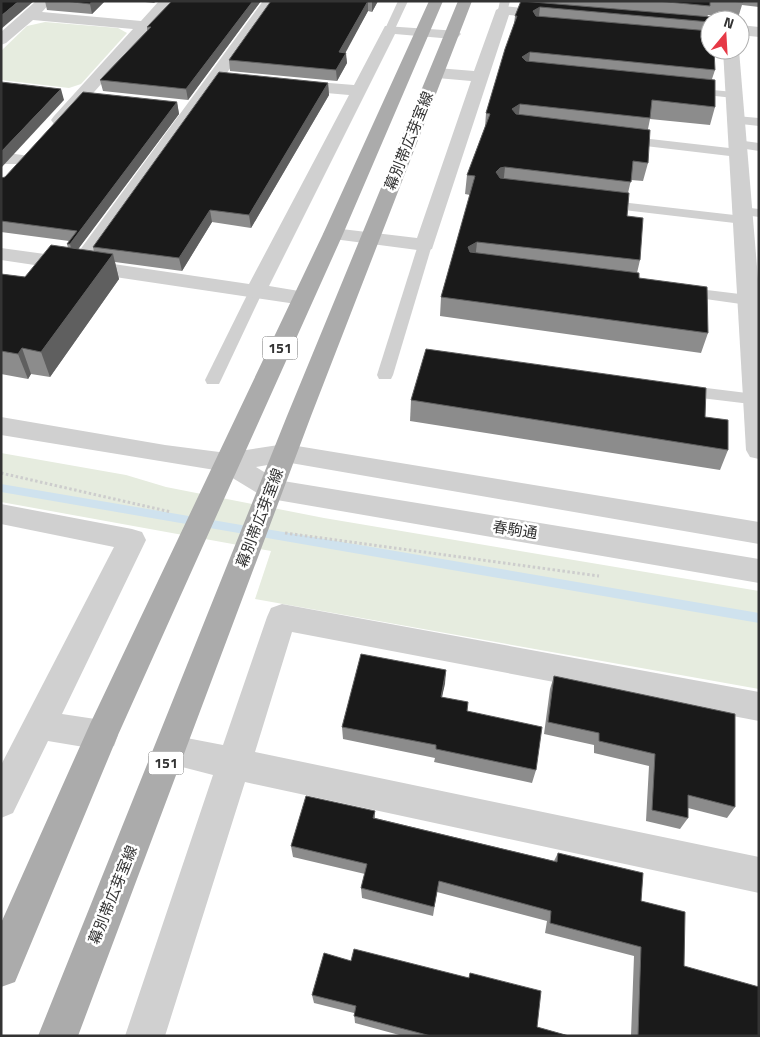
<svg xmlns="http://www.w3.org/2000/svg" width="760" height="1037" viewBox="0 0 760 1037" font-family="'Titillium Web','Noto Sans JP',sans-serif">
<rect width="100%" height="100%" fill="#fff"/>
<g fill="#e6ecdf">
<polygon points="45,22 118,28 127,33 81,84 69,88 1,80 1,51 27,26"/>
<polygon points="1,453 126,475 166,487 324,518 759,591 759,689 255,599 271,551 1,502"/>
</g>
<g fill="none" stroke-linecap="round" stroke-linejoin="round">
<polygon fill="#cfe2ee" fill-rule="evenodd" points="1,484 759,613 759,623 1,492"/>
<g stroke="#cdcdcd" stroke-width="3" stroke-dasharray="2.5 2.5" stroke-linecap="butt">
<polyline points="1,473 171,512"/>
<polyline points="285,533 599,576"/>
</g>
<g fill="#d0d0d0" fill-rule="evenodd">
<polygon points="398,1 408,1 394,31 386,31 385,29"/>
<polygon points="500,1 510,1 507,12 498,10"/>
<polygon points="691,88 734,92 740,95 734,98 687,93 685,91"/>
<polygon points="736,116 759,118 759,126 732,123 730,120"/>
<polygon points="624,136 738,149 744,153 738,157 620,143 618,140 620,137"/>
<polygon points="737,140 759,143 759,151 733,147 731,144 733,141"/>
<polygon points="603,200 743,216 750,220 743,224 598,207 596,204 598,201"/>
<polygon points="742,207 759,209 759,217 737,214 735,211 737,208"/>
<polygon points="425,241 432,245 393,375 391,379 379,379 377,375 418,245"/>
<polygon points="256,286 263,291 221,380 219,384 207,384 205,380 249,291"/>
<polygon points="682,287 748,295 756,300 748,305 677,295 675,292 677,289"/>
<polygon points="682,385 755,394 759,395 759,405 676,395 674,391 676,387"/>
</g>
<g fill="#d0d0d0" fill-rule="evenodd">
<polygon points="36,1 51,2 42,12 141,21 159,1 174,1 66,124 54,124 51,120 54,116 133,29 33,20 6,43 1,45 1,32"/>
<polygon points="263,1 278,1 93,261 249,284 349,95 292,90 286,89 284,85 286,81 292,80 354,85 385,26 458,31 461,34 458,37 453,39 395,34 269,286 311,293 314,298 311,303 303,305 1,260 1,248 74,258"/>
<polygon points="503,6 554,11 561,15 554,19 509,15 432,249 425,251 326,238 323,234 326,230 333,228 417,238 471,81 437,78 429,73 437,68 474,71 496,10"/>
<polygon points="740,25 759,27 759,37 740,35"/>
<polygon points="723,50 739,50 759,291 759,459 750,457 746,450"/>
<polygon points="1,152 29,156 31,160 29,164 1,164"/>
<polygon points="1,504 132,529 142,532 146,540 62,714 102,720 114,724 118,735 114,746 102,750 48,741 13,813 1,818 1,765 114,547 1,524"/>
<polygon points="282,604 759,692 759,721 292,632 255,752 759,857 759,893 245,782 165,1036 125,1036 213,775 159,761 154,750 159,739 171,735 223,745 267,617 271,608"/>
</g>
<polygon fill="#d0d0d0" fill-rule="evenodd" points="1,417 165,445 227,453 285,444 759,522 759,544 285,462 256,467 277,480 759,559 759,583 271,499 262,496 221,471 1,435"/>
<g fill="#ababab" fill-rule="evenodd">
<polygon points="429,1 443,1 343,234 118,735 15,982 1,987 1,923 90,724 323,234"/>
<polygon points="458,1 472,1 311,416 78,1036 38,1036 287,416"/>
</g>
</g>
<g fill="#8c8c8c">
<polygon points="45,1 105,1 92,14 47,10"/>
<polygon points="136,1 157,1 154,3"/>
<polygon points="172,1 261,1 188,100 103,91 100,80 147,31 147,27"/>
<polygon points="271,1 378,1 372,12 368,11 345,52 347,63 337,81 230,71 229,60"/>
<polygon points="521,1 759,1 759,7 742,5 738,18 708,15 707,17 710,20 709,31 715,70 712,79 715,107 710,125 650,119 648,129 648,163 643,181 631,180 628,193 627,216 640,260 637,273 639,278 708,333 701,353 440,316 441,297 470,195 465,194 467,175 485,127 486,113 514,24 515,16"/>
<polygon points="328,83 329,95 251,228 212,222 182,271 115,262 119,279 50,377 31,374 28,379 1,374 1,274 25,277 68,248 67,244 69,241 1,232 1,178 5,177 177,102 179,114 78,249 94,252 93,247"/>
<polygon points="411,400 705,417 728,450 720,470 410,421"/>
<polygon points="446,670 442,697 467,711 536,770 532,783 434,762 435,758 343,739 342,727"/>
<polygon points="554,676 735,807 727,818 688,808 688,818 680,829 646,821 649,766 594,753 594,745 544,734 550,689"/>
<polygon points="375,811 375,818 554,861 558,853 641,901 684,966 759,1036 631,1036 634,956 545,933 547,921 437,892 433,916 362,898 361,888 365,874 293,857 291,846"/>
<polygon points="351,961 469,978 470,973 537,1027 569,1036 403,1036 355,1023 354,1013 314,1003 312,995"/>
</g>
<g fill="#5f5f5f">
<polygon points="19,1 34,1 1,29 1,16"/>
<polygon points="92,1 105,1 92,14 90,4"/>
<polygon points="253,1 261,1 188,100 186,89"/>
<polygon points="368,1 368,11 340,63 339,52"/>
<polygon points="372,1 378,1 372,12"/>
<polygon points="540,7 538,24 533,11"/>
<polygon points="530,52 528,70 522,57"/>
<polygon points="346,53 347,63 337,81 336,70"/>
<polygon points="328,83 329,95 251,228 249,215"/>
<polygon points="61,89 64,100 1,168 1,152"/>
<polygon points="177,102 179,114 73,256 70,244"/>
<polygon points="520,104 518,122 512,109"/>
<polygon points="505,167 503,186 496,172 500,168"/>
<polygon points="210,210 212,222 182,271 179,258"/>
<polygon points="477,242 475,261 468,247"/>
<polygon points="113,254 119,279 50,377 41,352"/>
<polygon points="22,348 31,374 28,379 18,354"/>
<polygon points="446,670 445,684 439,710 441,697"/>
</g>
<g fill="#1a1a1a" stroke="#5f5f5f">
<polygon points="1,1 19,1 1,16"/>
<polygon points="65,1 92,1 90,4"/>
<polygon points="172,1 253,1 186,89 100,80 151,27 147,27"/>
<polygon points="271,1 368,1 339,52 346,53 336,70 229,60"/>
<polygon points="521,1 711,17 712,20 710,20 710,22 540,7 533,11 536,16 710,31 710,50 714,50 715,70 530,52 522,57 526,61 715,80 715,107 652,100 650,118 520,104 512,109 516,114 650,130 648,163 633,161 631,182 505,167 500,168 496,172 500,178 629,193 627,216 643,218 640,260 477,242 468,247 470,252 639,273 639,278 707,287 708,333 441,297 475,176 467,175 490,114 486,113 505,49 517,16 515,16"/>
<polygon points="657,1 710,1 710,6"/>
<polygon points="728,1 743,1 743,2"/>
<polygon points="219,72 328,83 249,215 210,210 179,258 93,247"/>
<polygon points="1,82 61,89 1,152"/>
<polygon points="83,92 177,102 70,244 67,244 77,231 1,221 1,178 5,177"/>
<polygon points="51,245 113,254 41,352 22,348 18,354 1,351 1,274 25,277"/>
<polygon points="426,349 706,388 705,417 728,420 728,450 411,400"/>
<polygon points="361,654 446,670 441,697 468,702 467,711 542,727 536,770 436,749 436,745 342,727"/>
<polygon points="554,676 735,714 735,807 688,795 688,818 652,810 655,754 599,741 599,733 548,722"/>
<polygon points="306,796 375,811 373,818 557,862 558,853 643,873 641,901 685,912 684,966 759,987 759,1036 638,1036 641,947 550,923 551,911 439,881 434,907 361,888 367,864 291,846"/>
<polygon points="354,949 469,978 470,973 541,991 537,1027 569,1036 431,1036 354,1016 356,1006 312,995 324,953 351,961"/>
</g>
<g text-anchor="middle" stroke-width="5" stroke-linejoin="round" paint-order="stroke">
<g fill="#fff" stroke="#707070" stroke-width="1">
<rect x="262.5" y="336.5" width="35" height="23" rx="4"/>
<rect x="148.5" y="751.5" width="35" height="23" rx="4"/>
</g>
<g font-size="14" font-weight="bold" fill="#333">
<text x="280" y="353">151</text>
<text x="166" y="768">151</text>
</g>
<g font-size="15" fill="#333" stroke="#fff">
<text transform="translate(409 141) rotate(-68)" y="5">幕別帯広芽室線</text>
<text transform="translate(260 518) rotate(-69)" y="5">幕別帯広芽室線</text>
<text transform="translate(515 530) rotate(9)" y="5">春駒通</text>
<text transform="translate(113 895) rotate(-68)" y="5">幕別帯広芽室線</text>
</g>
</g>
<rect width="760" height="1037" fill="none" stroke="#333333" stroke-width="5"/>
<g transform="translate(725 35) rotate(18)"><circle r="24" fill="#ffffff" stroke="#adadad"/>
<path d="M0-4L9 19L0 12L-9 19Z" fill="#e63946"/>
<text y="-8" font-size="14" font-weight="bold" text-anchor="middle" fill="#333333">N</text>
</g>
</svg>
